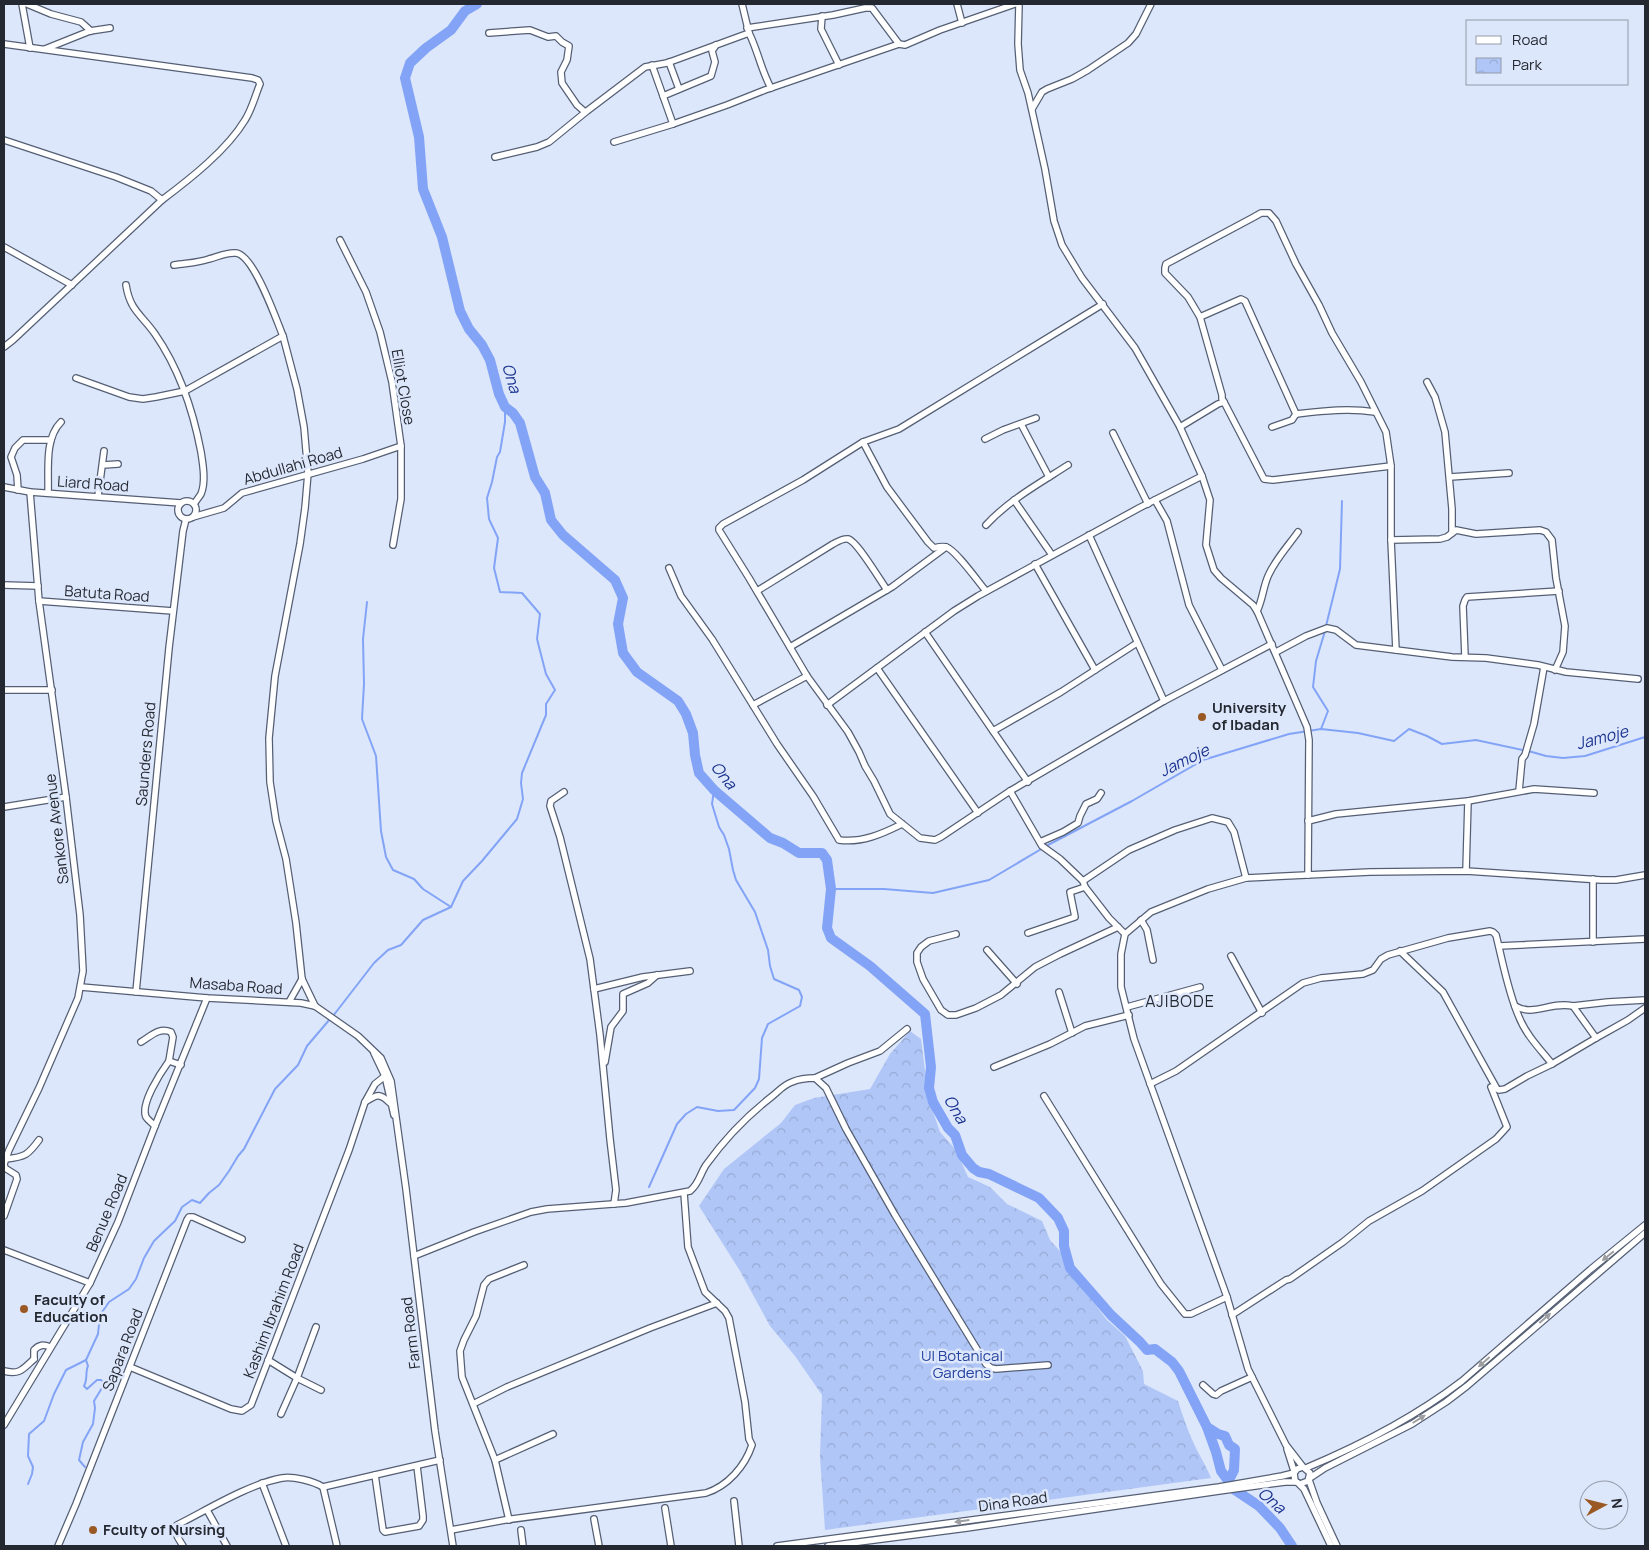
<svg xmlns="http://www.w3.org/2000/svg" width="1649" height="1550" viewBox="0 0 1649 1550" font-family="Manrope,sans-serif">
<defs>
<pattern id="park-crowns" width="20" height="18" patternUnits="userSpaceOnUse" patternTransform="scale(1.25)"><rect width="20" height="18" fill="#b0c6f7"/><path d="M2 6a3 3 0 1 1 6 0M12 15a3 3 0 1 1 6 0" fill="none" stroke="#97aad4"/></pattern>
</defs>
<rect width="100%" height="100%" fill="#dde7fb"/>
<path fill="url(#park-crowns)" d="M910,1031L921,1039L928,1094L933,1112L940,1132L956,1150L968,1177L990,1187L1007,1204L1042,1221L1050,1240L1067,1259L1083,1289L1107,1320L1125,1336L1143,1371L1144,1384L1178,1401C1183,1416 1188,1432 1195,1446C1200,1457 1207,1467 1211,1478L825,1530L820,1457L822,1395L795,1356L770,1326L740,1271L699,1206L724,1169L781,1123L795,1105L814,1098L870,1089L890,1054Z"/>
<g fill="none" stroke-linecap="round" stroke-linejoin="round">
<g stroke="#83a4f6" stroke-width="2">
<polyline points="367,602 363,639 364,684 362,719 376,756 381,831 386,857 393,870 414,879 423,889 451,907"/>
<polyline points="1326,626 1340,569 1342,501"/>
<polyline points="1321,729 1328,711 1313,687 1316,661 1325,631"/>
<polyline points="831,889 884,889 933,893 989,880 1048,845 1132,801 1203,760 1289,734 1321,729 1358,733 1394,741 1409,729 1427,736 1442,744 1476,740 1532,752 1546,756 1563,758 1585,756 1645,737"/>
<polyline points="333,1016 374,963 388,950 401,945 423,920 451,907 463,881 482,861 517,819 523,799 521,783 522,773 546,715 546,704 555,690 546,674 537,639 540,614 522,593 500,592 494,568 498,538 489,519 487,498 492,482 497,457 500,452 505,422 505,407"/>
<polyline points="649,1187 677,1124 686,1114 697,1107 718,1111 734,1110 755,1088 759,1079 762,1038 768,1024 800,1006 802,997 799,990 774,979 770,966 768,950 755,912 736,880 733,870 729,849 724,835 719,827 712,804 714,790"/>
<path d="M85,1467L79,1460L83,1442L93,1424L95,1408L94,1401L105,1383L101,1380H97L87,1389L84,1386C88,1379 85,1372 88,1366L86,1360"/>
<polyline points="28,1484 32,1474 33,1467 28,1456 29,1434 44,1421 54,1394 66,1370 86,1360 98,1334 100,1315 109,1302 129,1289 136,1279 144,1258 154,1241 175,1221 182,1207 192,1200 200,1203 209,1193 219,1185 229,1171 238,1156 244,1149 275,1089 298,1065 307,1046 330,1019"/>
</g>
<g stroke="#83a4f6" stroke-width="10">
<polyline points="477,4 465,11 451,30 426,48 410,63 405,78 419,137 423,189 442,237 460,311 469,329 482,345 490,360 499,394 505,407 513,413 520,423 535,477 545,493 551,520 563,535 615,580 623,598 618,624 623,653 637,672 678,701 686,714 693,733 695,755 699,773 714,790 770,838 783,843 799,853 822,853 827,860 831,889 827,928 831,938 870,966 925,1014 931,1067 929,1088 933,1102 948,1128 955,1135 962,1155 973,1168 979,1172 989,1174 1039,1198 1058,1218 1064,1231 1064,1246 1070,1268 1111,1315 1140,1342 1147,1350 1155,1349 1172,1362 1179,1371 1207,1427 1216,1452 1221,1471 1235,1490 1259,1506 1280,1528 1292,1546"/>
<polyline points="1207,1427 1218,1434 1225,1436 1229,1445 1235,1449 1234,1470 1229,1480"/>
</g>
<defs>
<g id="minor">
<polyline points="22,4 30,48"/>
<polyline points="27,4 51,14 81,22 91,31"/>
<polyline points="957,4 962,23"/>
<polyline points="1019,4 1018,44 1020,70 1028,93 1045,169 1054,221 1062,245 1082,278 1135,348 1180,427 1202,476 1210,500 1206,545 1214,570 1221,578 1253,605 1257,611 1307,727 1309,740 1308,875"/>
<polyline points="822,16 821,29 839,65"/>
<polyline points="747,28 833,15 865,8 872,8 899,44"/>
<polyline points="489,33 530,30 548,37 556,36 562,42 569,46 567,60 561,72 562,83 577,105 585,112"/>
<path d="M749,33C758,51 761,70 771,88"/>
<path d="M4,44L252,78L258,80L260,84C255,96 252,109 245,120C227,150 190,179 162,200"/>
<polyline points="45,49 90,31 110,28"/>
<polyline points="669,62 679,89"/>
<polyline points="652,65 673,124"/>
<polyline points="663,96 711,76 715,62 712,51 716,45"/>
<polyline points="1032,109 1042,92 1047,89 1072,79 1088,70 1128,43 1136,34 1151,4"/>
<polyline points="4,140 116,177 151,191 162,200 13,340 4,347"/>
<polyline points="614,142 673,124 727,105 765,90 899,44 905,45 940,30 1015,4"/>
<polyline points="495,157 537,147 549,142 587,111 645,67 667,63 749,33 742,4"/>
<polyline points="340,240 366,292 380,332 392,382 401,446 401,499 393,545"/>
<polyline points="4,247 72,285"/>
<path d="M174,265C186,263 198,263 209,259C218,257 226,252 236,253C254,255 276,319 283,336"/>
<path d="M126,285C130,311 142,315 155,334C180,370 193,410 201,452C203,465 206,482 201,494C199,497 196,501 194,504"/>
<polyline points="1200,317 1241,299 1245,301 1296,414 1292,420 1272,427"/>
<polyline points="76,378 129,397 143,399 156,397 185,391 283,336 297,389 304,427 308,473 305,508 300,544 275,676 269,738 270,782 276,821 286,859 296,923 302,979 315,1006"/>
<polyline points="1427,382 1435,397 1445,432 1452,509 1452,533"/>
<polyline points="1224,402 1264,479 1273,480 1391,466"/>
<path d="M1296,414C1323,411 1348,408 1375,412"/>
<polyline points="1021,424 1049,477"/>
<polyline points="1180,427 1218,404 1224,402 1222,399 1222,395 1200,317 1188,297 1165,273 1165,268 1166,264 1254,217 1261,213 1269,213 1276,221 1296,264 1319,305 1332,333 1361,382 1386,432 1391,466 1391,540 1396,650"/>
<polyline points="1113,433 1148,504"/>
<polyline points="985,439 1003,430 1036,418"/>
<path d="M863,442L887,487L928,542L934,548C938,547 943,546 946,547C956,550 979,583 986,591"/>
<polyline points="103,465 118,464"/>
<polyline points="1450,477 1509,473"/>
<polyline points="4,487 30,492 181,503"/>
<polyline points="18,490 17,475 11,457 15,448 23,440 51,440"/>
<path d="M48,493C49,471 44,439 61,422"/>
<polyline points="98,496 104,451"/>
<polyline points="1014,500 1052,555"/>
<polyline points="1155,500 1167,521 1189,605 1222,670"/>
<circle cx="187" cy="510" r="9"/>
<polyline points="193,517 224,508 242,493 363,459 401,446"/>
<path d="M986,525C1009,500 1040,483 1068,465"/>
<polyline points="1089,535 1164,701 1010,791 941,837 935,840 920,838 890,814 874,781 865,766 859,752 848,732 807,676 749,578 719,530 719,528 723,524 803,480 863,442 899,429 1103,304"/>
<polyline points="1391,540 1440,539 1447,537 1456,530 1476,534 1540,530 1546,532 1552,540 1556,578 1565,626 1563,652 1555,670"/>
<polyline points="1035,564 1095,670"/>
<path d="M669,568L681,596L712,639L777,744L813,796L839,840C862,843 882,834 902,824"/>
<polyline points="4,585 38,586"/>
<path d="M757,591L833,544C837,542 843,538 848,539C857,541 880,580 887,590"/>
<polyline points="39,601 173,611"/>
<path d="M1257,611C1263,599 1263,586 1269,574C1276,559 1288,546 1298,532"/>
<polyline points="925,632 1028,782"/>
<polyline points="790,647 892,587 946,547"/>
<polyline points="1276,652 1306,636 1327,628 1336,630 1356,645 1452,657 1486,658 1538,665 1566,672 1638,679"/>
<polyline points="1465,657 1463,606 1465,600 1467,597 1559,591"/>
<polyline points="877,668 978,813"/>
<polyline points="4,690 52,690"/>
<polyline points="1164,701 1272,644"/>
<polyline points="753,705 807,676"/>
<polyline points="827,705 954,611 978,596 1139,508 1202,476"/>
<polyline points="993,731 1061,692 1137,643"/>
<polyline points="1010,791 1042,846 1060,859 1083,881 1085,887 1109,918 1125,934"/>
<polyline points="1519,791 1522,759 1525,755 1534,724 1544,667"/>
<polyline points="564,792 551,801 550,806 560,837 590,959 600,1035 610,1139 616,1190 614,1204"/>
<polyline points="4,807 66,797"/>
<polyline points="1308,821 1336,814 1468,801 1534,789 1594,793"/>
<polyline points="1040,842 1063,832 1078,823 1080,816 1086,804 1097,799 1101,793"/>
<polyline points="1466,871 1468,801"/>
<polyline points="1083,881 1129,850 1175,830 1212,818 1228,822 1234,832 1246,878"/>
<polyline points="1141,920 1147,930 1153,960"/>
<polyline points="1028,933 1075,917 1070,892 1085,887"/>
<polyline points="956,934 929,941 921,947 917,953 917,962 923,979 941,1010 948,1015 956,1015 976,1008 1001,995 1035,967 1060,954 1118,927"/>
<polyline points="1593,942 1593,879"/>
<polyline points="1499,946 1645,939"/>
<polyline points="987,950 1017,984"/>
<polyline points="1400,951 1443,992 1497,1089 1499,1090 1505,1089 1527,1076 1552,1064 1596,1038 1628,1020 1645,1008"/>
<polyline points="1231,956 1262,1013"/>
<polyline points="81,987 207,998 301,1003 315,1006 358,1036 381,1058 391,1081 406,1189 435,1431 453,1546"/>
<polyline points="594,989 643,977 690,971"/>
<polyline points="136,992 169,648 183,531 186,519"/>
<polyline points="1059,992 1072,1033"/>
<polyline points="289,1002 302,979"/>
<path d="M1515,1006C1533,1017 1551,1001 1573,1006L1596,1038"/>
<polyline points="1573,1006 1608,1002 1645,1000"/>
<polyline points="1127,1007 1200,987"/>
<path d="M141,1042C151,1036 159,1027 171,1032L173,1037L169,1061"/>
<polyline points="374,1053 385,1076 394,1115"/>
<polyline points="605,1062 611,1027 623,1011 623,994 648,983 657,975"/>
<polyline points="994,1067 1050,1044 1085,1026 1129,1015"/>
<polyline points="815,1078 848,1063 880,1051 907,1029"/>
<path d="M1150,1084L1176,1071L1303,983L1321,978L1363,974L1373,970L1381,959L1388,955L1448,938L1490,931L1493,932L1496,935C1503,963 1508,992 1519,1017C1526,1035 1541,1050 1552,1064"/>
<polyline points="1044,1096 1161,1284 1185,1314 1191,1314 1227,1297"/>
<path d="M365,1102C377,1094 380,1093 390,1103"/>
<path d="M155,1126C152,1123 148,1120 146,1117C140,1104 161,1072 169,1061L181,1065"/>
<path d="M6,1159C25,1157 28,1155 39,1140"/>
<polyline points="4,1216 17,1179 16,1175 5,1168 4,1164 9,1150 39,1088 78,998 83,971 80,915 66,797 39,601 30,492"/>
<polyline points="4,1250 90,1283"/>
<path d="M414,1256L474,1232L531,1212L547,1209L626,1203L690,1191C699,1184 700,1174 706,1165C724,1140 747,1116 770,1098C778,1092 783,1085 792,1082C799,1079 808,1078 815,1078L826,1088L846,1129L895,1215L986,1364L991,1368L996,1369L1048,1365"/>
<polyline points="1232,1315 1286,1280 1290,1279 1343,1242 1369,1221 1422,1191 1496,1139 1507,1127 1491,1087"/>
<path d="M34,1359V1350C39,1345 43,1344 50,1347"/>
<polyline points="268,1360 297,1378 321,1390"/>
<polyline points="130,1367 231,1409 242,1411 251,1405 349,1150 365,1102 375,1084 385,1076"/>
<path d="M4,1371C20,1375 23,1369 34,1359"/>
<polyline points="1203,1385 1213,1394 1216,1395 1221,1391 1252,1377"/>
<polyline points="473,1404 507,1387 650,1328 717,1303"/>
<polyline points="281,1414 297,1378 316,1327"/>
<polyline points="4,1425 90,1283 118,1222 155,1126 207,998"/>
<polyline points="1287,1449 1294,1471"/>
<polyline points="495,1460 553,1434"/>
<polyline points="1303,1467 1297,1469 1294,1473 1295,1481 1300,1484 1308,1481 1310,1473 1303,1467 1286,1445 1248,1369 1227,1297 1134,1039 1121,987 1121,954 1125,934 1151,912 1208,889 1246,878 1370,872 1466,871 1601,880 1616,880 1645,875"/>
<path d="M1306,1468C1361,1445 1415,1417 1462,1381L1591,1269L1645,1225"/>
<polyline points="375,1475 383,1530 385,1532 419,1526 423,1520 423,1516 417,1466"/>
<polyline points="1310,1478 1325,1468 1412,1424 1446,1402 1467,1386 1645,1233"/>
<polyline points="1309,1480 1317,1503 1337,1546"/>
<polyline points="262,1483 286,1546"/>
<polyline points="1299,1484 1304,1489 1331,1546"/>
<polyline points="323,1487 337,1546"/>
<polyline points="734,1501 739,1546"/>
<polyline points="665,1508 671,1546"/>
<polyline points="207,1510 227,1546"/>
<polyline points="594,1519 599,1546"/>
<polyline points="509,1520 495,1460 462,1377 460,1351 464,1340 476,1316 484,1285 489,1279 524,1265"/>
<path d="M451,1530L505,1520L706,1493C728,1486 745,1466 752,1445L749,1439L745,1402L729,1318L725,1311L705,1292L688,1247L684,1193"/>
<polyline points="521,1530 523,1546"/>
<polyline points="58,1546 76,1504 187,1220 189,1217 193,1217 242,1239"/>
<path d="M183,1546C179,1539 173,1533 177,1525C207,1510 249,1484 282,1478C293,1476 313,1481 323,1487L440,1460"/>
<polyline points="777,1546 1219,1487 1282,1476 1294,1473"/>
<polyline points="828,1546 967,1528 1219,1491 1285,1482 1296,1482"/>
</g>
</defs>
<use href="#minor" stroke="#555f74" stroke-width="8"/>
<use href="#minor" stroke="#fff" stroke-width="5.5"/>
</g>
<defs><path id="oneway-solid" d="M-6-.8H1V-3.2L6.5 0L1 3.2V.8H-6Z" transform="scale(1.25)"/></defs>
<g fill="#9c9ea2">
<use href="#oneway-solid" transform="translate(1608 1256) rotate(141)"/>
<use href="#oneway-solid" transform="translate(1545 1318) rotate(-41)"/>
<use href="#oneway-solid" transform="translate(1484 1362) rotate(139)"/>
<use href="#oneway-solid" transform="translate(1419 1419) rotate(-32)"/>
<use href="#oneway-solid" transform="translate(962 1521) rotate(172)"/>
</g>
<g fill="#9a5924" stroke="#dde7fb" stroke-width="2">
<circle cx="1202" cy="717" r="5"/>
<circle cx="24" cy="1309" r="5"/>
<circle cx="93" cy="1530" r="5"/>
</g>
<g text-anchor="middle" stroke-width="5" stroke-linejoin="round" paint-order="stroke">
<g font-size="15" fill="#242831" stroke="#dde7fb">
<text transform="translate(403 387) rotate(80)" y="5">Elliot Close</text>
<text transform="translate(293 466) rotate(-16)" y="5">Abdullahi Road</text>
<text transform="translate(93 484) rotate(4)" y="5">Liard Road</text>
<text transform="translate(107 594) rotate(4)" y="5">Batuta Road</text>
<text transform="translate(146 754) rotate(-85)" y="5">Saunders Road</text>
<text transform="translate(57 829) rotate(-97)" y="5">Sankore Avenue</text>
<text transform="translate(236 986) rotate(4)" y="5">Masaba Road</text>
<text transform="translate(107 1213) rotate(-67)" y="5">Benue Road</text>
<text transform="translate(274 1311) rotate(-69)" y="5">Kashim Ibrahim Road</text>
<text transform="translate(411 1333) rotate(-97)" y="5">Farm Road</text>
<text transform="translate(123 1350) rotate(-69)" y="5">Sapara Road</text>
<text transform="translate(1013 1502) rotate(-8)" y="5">Dina Road</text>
</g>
<g font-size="15" font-weight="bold" fill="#242831" stroke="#dde7fb" text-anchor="start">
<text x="1212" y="713">University<tspan x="1212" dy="17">of Ibadan</tspan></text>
<text x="34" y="1305">Faculty of<tspan x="34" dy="17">Education</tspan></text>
<text x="103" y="1535">Fculty of Nursing</text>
</g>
<g font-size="15" fill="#25429f" stroke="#dde7fb">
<text x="962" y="1361">UI Botanical<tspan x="962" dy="17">Gardens</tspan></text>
</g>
<g font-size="16" font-style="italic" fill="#1a338f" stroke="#dde7fb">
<text transform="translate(512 378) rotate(73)" y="6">Ona</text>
<text transform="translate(1602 737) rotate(-15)" y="6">Jamoje</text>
<text transform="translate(1184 760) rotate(-26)" y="6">Jamoje</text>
<text transform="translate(724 775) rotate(51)" y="6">Ona</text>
<text transform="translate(956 1109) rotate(59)" y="6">Ona</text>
<text transform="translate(1272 1500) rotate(41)" y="6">Ona</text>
</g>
<g font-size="16" letter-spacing="1" fill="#242831" stroke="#dde7fb">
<text x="1180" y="1007">AJIBODE</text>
</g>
</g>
<rect width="1649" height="1550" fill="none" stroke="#242831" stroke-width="10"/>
<rect x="1466" y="20" width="162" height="65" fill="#dde7fb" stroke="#939baa"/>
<rect x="1476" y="36" width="25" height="8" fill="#ffffff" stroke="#939baa"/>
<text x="1512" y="45" font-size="15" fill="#242831">Road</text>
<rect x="1476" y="58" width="25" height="15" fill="url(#park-crowns)" stroke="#939baa"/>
<text x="1512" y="70" font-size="15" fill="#242831">Park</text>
<g transform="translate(1604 1505) rotate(83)"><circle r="24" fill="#dde7fb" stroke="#939baa"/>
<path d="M0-4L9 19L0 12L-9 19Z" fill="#9a5924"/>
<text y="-8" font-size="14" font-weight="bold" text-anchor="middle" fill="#242831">N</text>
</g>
</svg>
